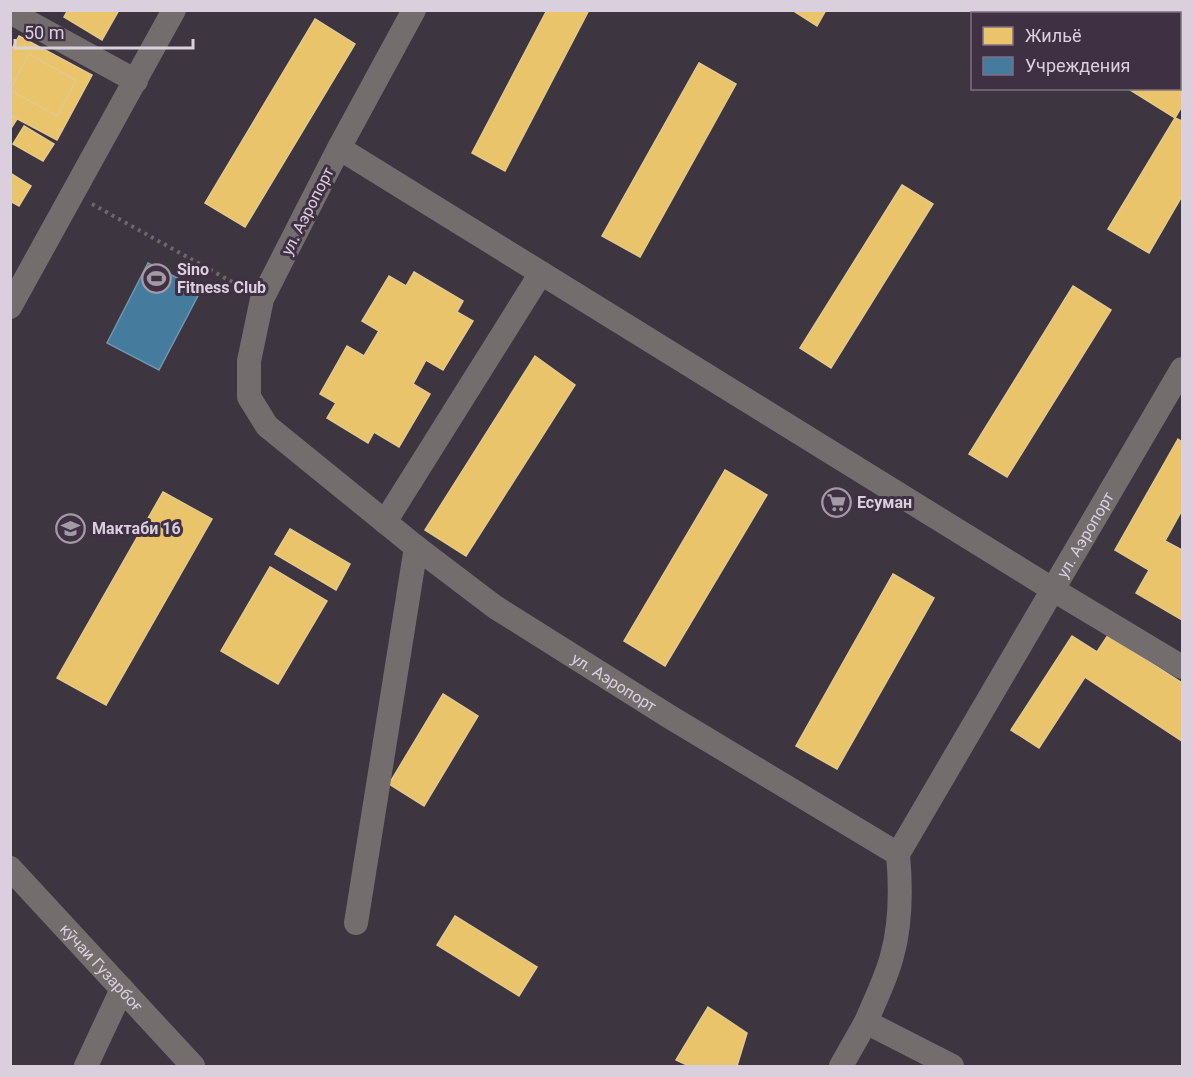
<svg xmlns="http://www.w3.org/2000/svg" width="1193" height="1077" viewBox="0 0 1193 1077" font-family="Roboto,sans-serif">
<rect width="100%" height="100%" fill="#3d353f"/>
<g fill="#e9c46a" stroke="#e4c88c" stroke-width="1.5">
<polygon points="68,10 119,10 102,40 64,17"/>
<polygon points="547,10 589,10 505,171 472,153"/>
<polygon points="792,10 826,10 817,26"/>
<polygon points="315,19 355,44 245,227 205,203"/>
<polygon points="19,36 92,75 57,140 10,115 10,52"/>
<polygon points="29,54 76,80 57,116 10,90"/>
<polygon points="699,63 736,84 640,257 602,236"/>
<polygon points="1180,71 1182,73 1182,106 1175,118 1127,88 1180,88"/>
<polygon points="10,115 17,119 10,130"/>
<polygon points="1175,118 1182,121 1182,196 1149,253 1108,229"/>
<polygon points="24,126 54,144 43,161 13,144"/>
<polygon points="10,173 31,186 19,206 10,201"/>
<polygon points="902,185 933,204 831,368 800,348"/>
<polygon points="414,272 463,301 457,312 473,321 443,370 426,360 413,384 430,394 399,447 374,432 368,443 327,418 336,403 320,394 347,346 364,356 379,331 362,321 389,276 406,286"/>
<polygon points="1073,286 1111,310 1007,477 969,454"/>
<polygon points="535,356 575,385 466,556 425,530"/>
<polygon points="1178,439 1182,442 1182,510 1165,541 1182,550 1182,620 1136,593 1149,570 1115,550"/>
<polygon points="725,470 767,495 665,666 624,641"/>
<polygon points="163,492 212,519 106,705 57,678"/>
<polygon points="290,529 350,564 336,590 275,554"/>
<polygon points="270,567 327,601 278,684 221,651"/>
<polygon points="893,574 934,598 837,769 796,746"/>
<polygon points="1108,635 1182,683 1182,741 1085,677 1039,748 1011,730 1072,636 1097,652"/>
<polygon points="443,694 478,716 424,806 389,784"/>
<polygon points="455,916 537,967 519,996 437,945"/>
<polygon points="708,1007 747,1033 737,1066 689,1066 676,1060"/>
</g>
<polygon fill="#457b9d" stroke="#7294b0" stroke-width="1.5" points="148,263 201,290 159,370 107,343"/>
<g fill="none" stroke-linecap="round" stroke-linejoin="round">
<polyline stroke="#6d676a" stroke-width="4" stroke-dasharray="3 4.5" stroke-linecap="butt" points="92,204 243,288"/>
<g stroke="#736d6e" stroke-width="24">
<path id="s1" d="M414,10L339,148L262,299L249,361V397L267,426L416,547L495,607L670,717L898,854"/>
<polyline points="10,12 136,81"/>
<polyline points="339,148 1052,589 1182,667"/>
<polyline points="10,307 174,10"/>
<polyline points="385,522 541,273"/>
<path id="s2" d="M898,854L1182,369"/>
<path d="M898,854C901,887 901,924 892,956C886,979 875,1000 866,1022L952,1066"/>
<path id="s3" d="M10,868L193,1066"/>
<polyline points="356,923 416,547"/>
<polyline points="86,1066 122,989"/>
<polyline points="841,1066 866,1022"/>
</g>
</g>
<defs>
<symbol id="stadium-ring" viewBox="-11 -11 22 22"><circle r="9.5" fill="#403044" stroke="#a39aa6" stroke-width="1.5"/><path d="M0-5a6.5 5 0 1 0 0 10a6.5 5 0 1 0 0-10ZM-3.5-1.8h7v3.6h-7Z" fill="#a39aa6"/></symbol>
<symbol id="supermarket-ring" viewBox="-11 -11 22 22"><circle r="9.5" fill="#403044" stroke="#a39aa6" stroke-width="1.5"/><path d="M-6-5.5h2.5l.6 2H6L4.5 2H-2.5L-4.4-4H-6ZM-1.5 3.2a1.3 1.3 0 1 0 .1 0ZM3 3.2a1.3 1.3 0 1 0 .1 0Z" fill="#a39aa6"/></symbol>
<symbol id="school-ring" viewBox="-11 -11 22 22"><circle r="9.5" fill="#403044" stroke="#a39aa6" stroke-width="1.5"/><path d="M0-5L7-2L0 1L-7-2ZM-4 1L0 2.5L4 1V4Q0 6-4 4Z" fill="#a39aa6"/></symbol>
</defs>
<g fill-rule="evenodd">
<use href="#stadium-ring" x="140" y="262" width="33" height="33"/>
<use href="#supermarket-ring" x="820" y="486" width="33" height="33"/>
<use href="#school-ring" x="54" y="512" width="33" height="33"/>
</g>
<g text-anchor="middle" stroke-width="6" stroke-linejoin="round" paint-order="stroke">
<g font-size="16" fill="#dad0dd" stroke="#403044">
<text transform="translate(307 211) rotate(-63)" y="6">ул. Аэропорт</text>
<text dy="6" stroke="none"><textPath href="#s2" startOffset="370">ул. Аэропорт</textPath></text>
<text dy="6" stroke="none"><textPath href="#s1" startOffset="892">ул. Аэропорт</textPath></text>
<text dy="6" stroke="none"><textPath href="#s3" startOffset="135">кӯчаи Гузарбоғ</textPath></text>
</g>
<g font-size="16" font-weight="bold" fill="#dad0dd" stroke="#403044" text-anchor="start">
<text x="177" y="275">Sino<tspan x="177" dy="18">Fitness Club</tspan></text>
<text x="857" y="508">Есуман</text>
<text x="92" y="534">Мактаби 16</text>
</g>
</g>
<rect width="1193" height="1077" fill="none" stroke="#dad0dd" stroke-width="24"/>
<rect x="971" y="12" width="210" height="78" fill="#403044" stroke="#7e7081" stroke-width="1.5"/>
<rect x="983" y="27" width="30" height="18" fill="#e9c46a" stroke="#7e7081" stroke-width="1.5"/>
<text x="1025" y="42" font-size="18" fill="#dad0dd">Жильё</text>
<rect x="983" y="57" width="30" height="18" fill="#457b9d" stroke="#7e7081" stroke-width="1.5"/>
<text x="1025" y="72" font-size="18" fill="#dad0dd">Учреждения</text>
<path d="M15 39v9h178v-9" fill="none" stroke="#dad0dd" stroke-width="3"/>
<text x="24" y="39" font-size="18" fill="#dad0dd" stroke="#403044" stroke-width="4.5" paint-order="stroke">50 m</text>
</svg>
